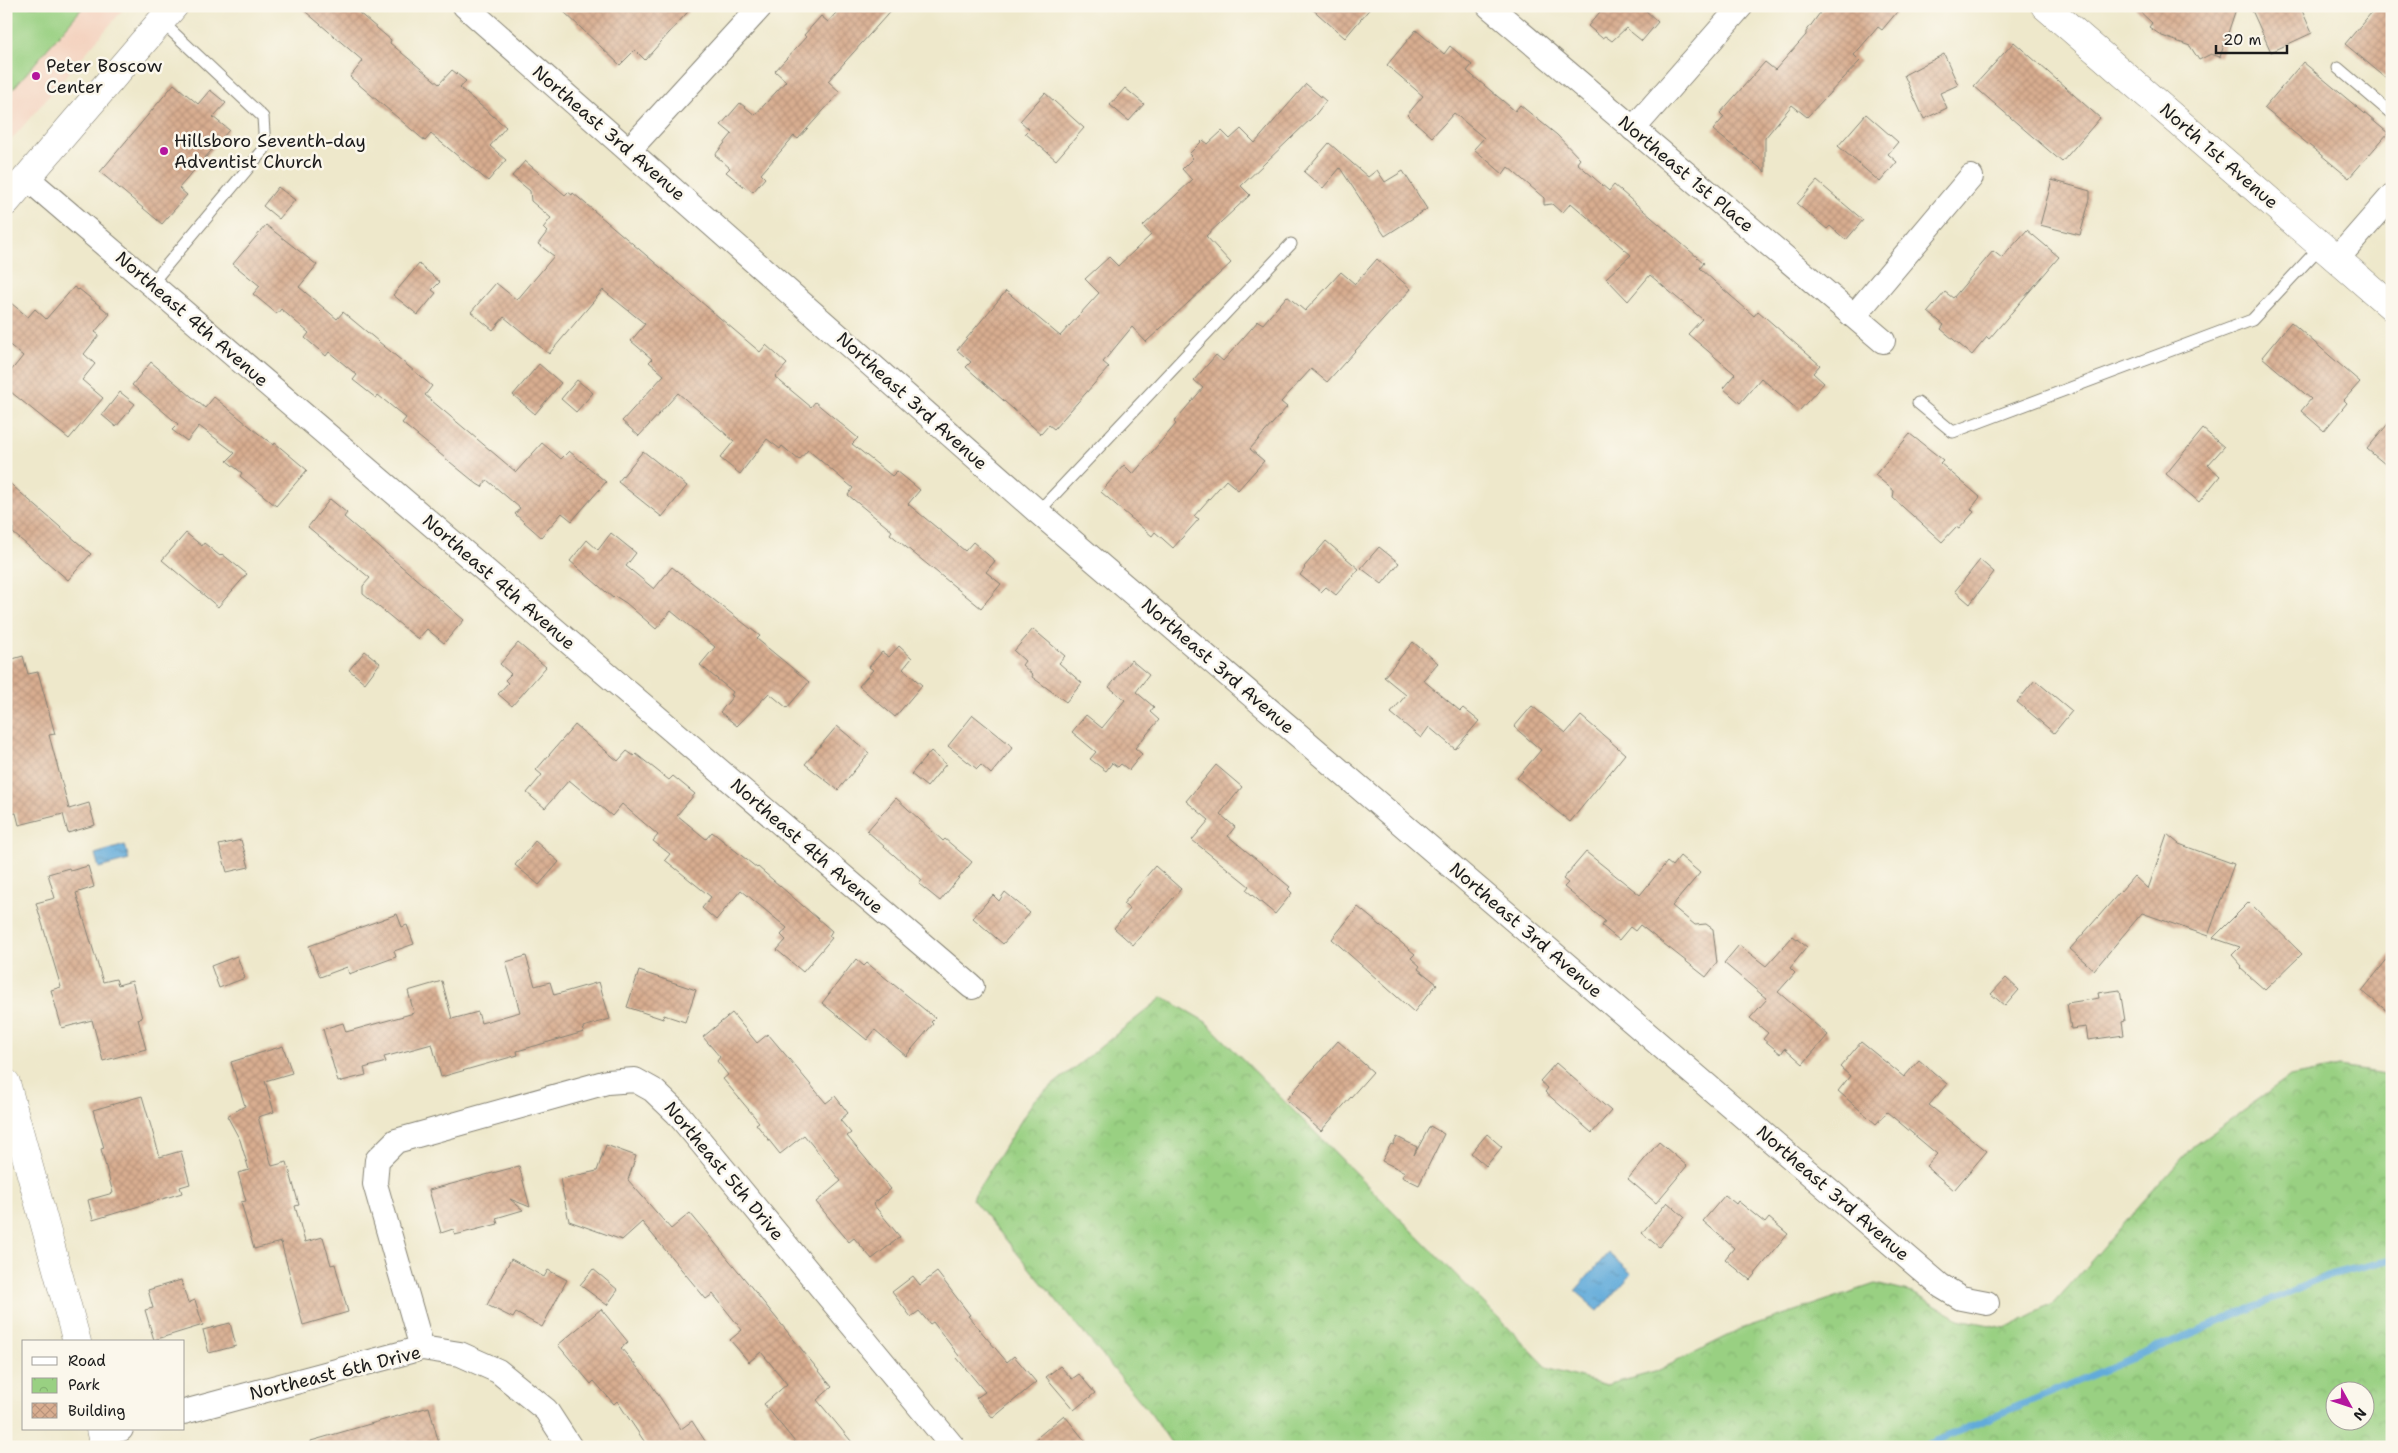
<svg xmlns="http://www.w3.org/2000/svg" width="2398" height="1453" viewBox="0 0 2398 1453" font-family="'Shantell Sans',sans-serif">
<defs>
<pattern id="park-crowns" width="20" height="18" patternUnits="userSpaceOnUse" patternTransform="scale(1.25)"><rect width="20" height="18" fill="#99d082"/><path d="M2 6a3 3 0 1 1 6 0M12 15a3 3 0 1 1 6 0" fill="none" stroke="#83b270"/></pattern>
<pattern id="water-ripples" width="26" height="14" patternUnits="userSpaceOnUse" patternTransform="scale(1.25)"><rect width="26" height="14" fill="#62abda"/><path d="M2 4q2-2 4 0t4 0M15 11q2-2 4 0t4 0" fill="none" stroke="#508ab0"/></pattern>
<pattern id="building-cross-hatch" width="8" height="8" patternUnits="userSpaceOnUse" patternTransform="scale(1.25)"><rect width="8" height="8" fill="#d8ad90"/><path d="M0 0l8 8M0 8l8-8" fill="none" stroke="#b9947c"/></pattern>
</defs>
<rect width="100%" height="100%" fill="#fbf7ec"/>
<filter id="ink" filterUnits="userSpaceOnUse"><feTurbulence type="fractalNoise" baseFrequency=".02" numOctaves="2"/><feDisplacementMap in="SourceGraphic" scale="10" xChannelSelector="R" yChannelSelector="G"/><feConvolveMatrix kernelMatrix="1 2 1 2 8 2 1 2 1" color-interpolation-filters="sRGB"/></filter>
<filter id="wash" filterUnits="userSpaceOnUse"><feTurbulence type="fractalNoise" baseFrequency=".0096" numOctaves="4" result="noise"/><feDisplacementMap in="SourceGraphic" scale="20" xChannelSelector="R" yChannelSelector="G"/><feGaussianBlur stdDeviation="1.12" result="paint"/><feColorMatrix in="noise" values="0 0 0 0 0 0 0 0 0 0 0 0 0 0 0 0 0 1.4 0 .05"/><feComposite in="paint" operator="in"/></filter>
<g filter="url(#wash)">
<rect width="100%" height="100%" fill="#eee8cb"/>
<polygon fill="#f4d3c0" points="6,6 126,6 6,146"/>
<path fill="url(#park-crowns)" stroke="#5a764f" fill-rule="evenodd" d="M1163,997L1206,1022L1549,1369L1606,1385L1655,1372L1744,1328L1875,1284L1913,1293L1959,1319L2005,1328L2053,1304L2193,1146L2290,1077L2339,1067L2392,1075V1447H1174L1151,1414L972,1199L1034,1100ZM2336,1390H2366V1420H2336Z"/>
<polygon fill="#99d082" stroke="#5a764f" points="6,6 84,6 6,97"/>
<g fill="url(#water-ripples)" stroke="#3f647b">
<polygon points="125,845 129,860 99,868 95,854"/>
<polygon points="1608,1253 1632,1274 1598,1311 1575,1291"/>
</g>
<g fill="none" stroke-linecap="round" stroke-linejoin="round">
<polyline stroke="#62abda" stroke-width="7" points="1921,1447 2330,1275 2392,1259"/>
</g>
<g id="blocks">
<g fill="url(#building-cross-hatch)">
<polygon points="299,6 351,6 391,40 390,43 439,84 452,70 466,81 460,88 506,127 490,146 506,160 488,181 431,134 425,141 350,77 363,61"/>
<polygon points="693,6 645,60 635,50 620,65 562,10"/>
<polygon points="842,6 895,6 828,81 840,92 798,139 794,136 761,174 765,178 753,192 748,188 747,189 726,172 730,168 715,155 732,134 721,125 740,103 755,115 786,81 775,71 806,37 804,35 821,16 828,22"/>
<polygon points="1309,6 1372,6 1345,38"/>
<polygon points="1605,6 1641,6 1658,22 1642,41 1626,28 1612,41 1605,36 1602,38 1588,26"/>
<polygon points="1825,6 1902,6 1882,30 1878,27 1854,55 1860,61 1807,117 1792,105 1765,138 1765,172 1713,130 1724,117 1720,113 1765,62 1775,70 1806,35 1806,32"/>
<polygon points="2134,6 2237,6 2220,57 2211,54 2199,60 2190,46 2162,36 2149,27 2152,23"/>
<polygon points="2250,6 2300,6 2312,33 2271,52"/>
<polygon points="2377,6 2392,6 2392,83 2345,44"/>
<polygon points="1416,30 1444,54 1450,46 1472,65 1467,71 1515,111 1520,105 1557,135 1580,159 1577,163 1609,191 1614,185 1704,263 1700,268 1715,282 1754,316 1758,311 1820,365 1813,373 1824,383 1799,411 1761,378 1740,403 1723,388 1735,374 1688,334 1702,319 1650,275 1628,301 1606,278 1631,255 1571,203 1562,213 1552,204 1544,205 1544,198 1508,167 1503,174 1474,149 1484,138 1454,113 1432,137 1407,115 1423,96 1387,65"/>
<polygon points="2014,42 2100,118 2062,162 1974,86"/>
<polygon points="1944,54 1958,85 1940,93 1947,108 1924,119 1904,75"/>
<polygon points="2303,62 2388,133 2349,178 2264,108"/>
<polygon points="174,84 198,104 210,90 226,103 213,117 229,130 179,188 187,195 162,224 100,172"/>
<polygon points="1306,84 1326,101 1315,115 1241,186 1250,195 1206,236 1231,263 1146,342 1132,327 1103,362 1109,367 1054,429 1049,425 1041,434 966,367 971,362 957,350 1006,291 1060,336 1099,293 1085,279 1109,257 1118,266 1151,235 1143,226 1192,180 1182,169 1193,158 1189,154 1203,140 1208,144 1222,131 1230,139 1241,129 1255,143"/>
<polygon points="1125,88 1144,104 1129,121 1110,105"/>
<polygon points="1045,93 1084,128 1056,160 1025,133 1029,129 1020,121"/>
<polygon points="1866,114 1898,142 1888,154 1897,162 1880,182 1838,146"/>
<polygon points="1329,143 1368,177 1377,170 1385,182 1403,171 1427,209 1385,236 1340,168 1323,188 1304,172"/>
<polygon points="525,161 565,195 568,192 572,195 573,193 760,352 766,345 787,364 775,377 811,407 815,402 858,438 852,444 892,476 897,471 920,490 908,504 965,551 973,542 995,561 986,572 1001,584 981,608 890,534 892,531 848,495 853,488 808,450 799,460 782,446 780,449 767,439 740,474 720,458 734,441 678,393 639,436 622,421 664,375 649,362 652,359 631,341 645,324 603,290 549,354 504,317 493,330 471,312 496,283 517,300 554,256 538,244 547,232 543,228 551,218 531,201 530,191 512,176"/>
<polygon points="2052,180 2090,191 2090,199 2080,235 2040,225"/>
<polygon points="1817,181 1863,220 1846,240 1830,226 1827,229 1797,204"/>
<polygon points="278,187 295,200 279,219 263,206"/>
<polygon points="266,225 317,265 299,287 337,319 343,312 432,386 425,395 516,472 542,443 561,459 569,451 606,482 572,521 562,513 541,537 515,514 520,508 487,480 482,487 477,484 402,423 406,418 378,395 376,398 353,380 357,375 329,352 326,356 305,338 309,333 281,309 277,314 253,294 260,286 233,264"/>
<polygon points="2027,230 2059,257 1989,339 1987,337 1972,355 1941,329 1944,325 1928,312 1945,292 1953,298 1993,251 2002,258"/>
<polygon points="1377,259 1411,289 1327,382 1311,369 1281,402 1287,407 1250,449 1264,461 1238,490 1226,480 1194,516 1199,519 1173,548 1155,532 1152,536 1101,492 1124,465 1133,474 1176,424 1174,422 1203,388 1194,380 1216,355 1223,361 1258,321 1263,324 1287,296 1305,311 1341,272 1355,284"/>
<polygon points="419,264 440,282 432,290 436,293 418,315 393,295"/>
<polygon points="74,287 78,290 79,289 110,314 95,332 99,335 84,354 95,364 82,380 103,398 69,439 6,388 6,377 23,356 6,342 6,299 28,317 35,309 46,319"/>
<polygon points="2291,322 2360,382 2344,400 2347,403 2324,431 2301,411 2311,399 2262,357"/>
<polygon points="151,362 205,408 214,397 264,438 274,445 275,443 307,470 276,506 240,476 242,473 227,461 235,453 199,426 187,441 172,430 178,424 132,385"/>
<polygon points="539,364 561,383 535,414 513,395"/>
<polygon points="577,380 593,393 576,412 561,399"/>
<polygon points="120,392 135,404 116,427 102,415"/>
<polygon points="2392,419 2392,470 2367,449"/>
<polygon points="2203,429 2224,447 2208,465 2220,476 2199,502 2166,474"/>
<polygon points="1910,434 1943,460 1940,463 1980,497 1971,509 1974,512 1959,529 1956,527 1942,542 1893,498 1894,491 1875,475"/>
<polygon points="643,451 687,486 662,517 618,482"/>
<polygon points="6,480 91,554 68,580 13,533 13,525 6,519"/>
<polygon points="330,499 347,513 344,517 464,620 444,643 427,629 418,639 363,594 363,586 370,578 308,527"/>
<polygon points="186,533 202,546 204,543 220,556 222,554 247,574 218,607 162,560"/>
<polygon points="611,533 636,553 626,566 654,589 672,567 760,636 757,639 809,682 787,708 769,693 737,726 720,712 733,696 731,695 733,692 700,665 715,647 671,611 656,629 626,603 615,596 613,598 570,561 587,540 598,550"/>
<polygon points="1326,541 1359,569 1336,595 1326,587 1321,592 1300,575 1305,568 1304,567"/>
<polygon points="1379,547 1399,563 1382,584 1361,568"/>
<polygon points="1980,560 1994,572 1970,604 1955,591"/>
<polygon points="1033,629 1065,656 1059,663 1082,683 1066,702 1032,677 1033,675 1022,665 1025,661 1014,651"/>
<polygon points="1413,642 1438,663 1423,680 1460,711 1463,708 1479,721 1455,749 1429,727 1421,738 1391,713 1406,695 1384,677"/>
<polygon points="518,643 546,667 512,706 498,694 508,683 505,680 511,674 500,664"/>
<polygon points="899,646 912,658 903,669 922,685 895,717 859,686 873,670 869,667 882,652 889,657"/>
<polygon points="365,651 380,663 365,683 349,670"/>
<polygon points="23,656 28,674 38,672 55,734 49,735 69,809 89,803 95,825 68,833 63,814 19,825 16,813 10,814 6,802 6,797 11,795 6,777 6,661"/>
<polygon points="1131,660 1149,675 1136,692 1154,707 1150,712 1159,720 1135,748 1142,754 1129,770 1121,764 1118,767 1112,763 1106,771 1090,759 1096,752 1072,732 1086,715 1102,728 1125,700 1109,687"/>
<polygon points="2035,680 2072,711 2054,733 2017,702"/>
<polygon points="1532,706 1566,733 1581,716 1625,754 1570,822 1517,778 1541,750 1514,727"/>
<polygon points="973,715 1013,747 991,774 981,765 977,769 948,746"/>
<polygon points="575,725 618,761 627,751 634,756 636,754 669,780 673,776 695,794 677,815 706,839 712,832 757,868 758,867 832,931 829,936 832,938 803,972 777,950 786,940 781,935 787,928 741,890 716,920 702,908 711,897 665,860 670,854 653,841 658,835 622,804 612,816 569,780 545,808 527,793 542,775 536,770"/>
<polygon points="837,726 869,753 838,790 805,764"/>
<polygon points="931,751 946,764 927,787 911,774"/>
<polygon points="1216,765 1242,787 1220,814 1235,827 1228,836 1290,887 1288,889 1292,893 1275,914 1246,890 1249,886 1192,840 1209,820 1186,801"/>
<polygon points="896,798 943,841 945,839 972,862 940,901 919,884 922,880 867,831"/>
<polygon points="2167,834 2179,844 2234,864 2208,936 2142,913 2094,970 2070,949 2134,876 2148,889"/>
<polygon points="241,840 249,867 227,872 219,845"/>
<polygon points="535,841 559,862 539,885 515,865"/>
<polygon points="1586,852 1640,895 1667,862 1672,866 1680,856 1700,873 1672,906 1695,925 1706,924 1713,929 1717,963 1706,977 1640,925 1635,931 1630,927 1619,940 1602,926 1605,921 1564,887 1568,883 1563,879"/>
<polygon points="88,866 94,887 76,893 103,982 116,979 118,985 132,981 142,1018 138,1019 146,1049 103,1061 92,1020 62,1028 51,990 61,987 36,903 55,898 48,874 69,868 70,871"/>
<polygon points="1155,866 1181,889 1133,945 1114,928 1130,909 1123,904"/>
<polygon points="1005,892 1030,913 1003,944 973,918 993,895 999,901"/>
<polygon points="2249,902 2302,954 2265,990 2240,968 2242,966 2232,955 2240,947 2213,938"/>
<polygon points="1358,907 1415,954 1411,958 1420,966 1418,969 1437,984 1414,1012 1332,939"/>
<polygon points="397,914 402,927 407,925 414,944 394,951 396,957 349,974 347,967 320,977 309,946"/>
<polygon points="1793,936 1807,947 1790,968 1795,973 1778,992 1828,1035 1803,1064 1785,1048 1781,1054 1763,1039 1768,1033 1750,1018 1767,999 1724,963 1739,945 1766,966"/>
<polygon points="2392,953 2392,1015 2362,991"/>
<polygon points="237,956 245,978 219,988 211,966"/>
<polygon points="526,956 535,986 550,982 554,995 599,982 610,1019 583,1027 584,1032 517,1051 518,1055 441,1077 432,1044 384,1057 386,1062 364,1068 366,1075 338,1082 323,1029 343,1023 346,1032 414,1013 408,991 442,981 452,1019 478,1012 481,1023 520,1012 506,962"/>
<polygon points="856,959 864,966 867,963 935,1018 931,1022 933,1024 906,1056 875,1030 867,1040 822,1003"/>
<polygon points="639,971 696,990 685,1022 664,1015 663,1019 627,1007"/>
<polygon points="2006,978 2019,990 2005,1006 1991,994"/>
<polygon points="2120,990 2125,1021 2122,1022 2124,1035 2088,1040 2086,1027 2071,1029 2067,1003 2099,998 2098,993"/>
<polygon points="732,1013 757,1043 768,1034 826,1103 835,1096 848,1113 840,1120 851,1133 847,1136 891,1189 873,1204 900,1237 872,1259 854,1238 849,1242 816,1202 841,1181 804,1135 780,1154 756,1124 759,1122 723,1079 728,1075 717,1061 720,1057 703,1037"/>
<polygon points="1338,1041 1373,1072 1321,1131 1286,1100"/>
<polygon points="1861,1042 1904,1077 1919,1060 1947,1084 1929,1105 1987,1151 1954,1190 1926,1166 1937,1154 1887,1112 1876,1124 1838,1091 1850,1076 1840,1067"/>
<polygon points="283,1046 292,1073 265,1081 274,1112 258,1117 272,1166 287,1162 299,1205 295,1206 305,1242 323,1237 331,1265 335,1264 348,1312 303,1325 281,1242 254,1249 241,1202 246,1201 238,1173 249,1170 240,1140 227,1116 245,1106 231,1062"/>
<polygon points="1556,1063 1611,1111 1592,1133 1545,1092 1548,1088 1540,1081"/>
<polygon points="142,1096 160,1157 181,1151 190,1184 180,1187 182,1193 93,1220 88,1200 113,1193 101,1149 104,1148 93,1110"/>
<polygon points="1430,1126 1444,1134 1419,1185 1402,1177 1405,1172 1382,1161 1391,1144 1393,1145 1397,1137 1417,1147 1414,1155"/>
<polygon points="1487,1134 1502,1147 1486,1166 1471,1153"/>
<polygon points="1659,1142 1687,1166 1656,1203 1628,1179"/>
<polygon points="606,1145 636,1156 628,1180 671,1229 690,1213 739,1272 832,1387 817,1400 856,1447 799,1447 764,1404 787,1384 761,1352 749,1362 730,1340 742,1330 713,1294 706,1299 642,1222 622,1240 569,1221 560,1179 597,1171"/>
<polygon points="519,1166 530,1207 510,1199 523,1210 496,1218 498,1224 455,1235 453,1229 441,1233 429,1190"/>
<polygon points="1725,1195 1736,1204 1738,1201 1765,1223 1769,1218 1788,1234 1750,1280 1725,1259 1734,1248 1703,1221"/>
<polygon points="1667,1202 1684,1217 1659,1247 1642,1233"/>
<polygon points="511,1259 544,1277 548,1270 567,1280 542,1327 516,1313 513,1318 487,1305"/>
<polygon points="593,1269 618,1290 607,1305 580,1285"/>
<polygon points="937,1272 970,1315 968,1316 1007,1362 1014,1356 1036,1382 993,1418 976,1398 985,1392 957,1358 959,1356 933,1322 930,1324 919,1311 911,1317 892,1292 913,1276 920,1285"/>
<polygon points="181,1280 188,1303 195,1300 203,1325 154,1340 145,1310 153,1308 148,1290"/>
<polygon points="601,1309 628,1342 621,1348 649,1381 681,1429 692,1421 709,1447 648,1447 617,1401 614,1404 594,1381 591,1384 558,1345"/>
<polygon points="230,1323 236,1346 209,1353 203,1330"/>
<polygon points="1060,1366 1072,1379 1079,1374 1095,1393 1074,1410 1046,1377"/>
<polygon points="429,1407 440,1447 311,1447 311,1441"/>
<polygon points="1064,1415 1090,1447 1026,1447"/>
</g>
</g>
</g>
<g filter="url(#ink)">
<use href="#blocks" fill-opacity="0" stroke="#858274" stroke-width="1"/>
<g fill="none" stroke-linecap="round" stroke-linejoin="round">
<defs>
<g id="service">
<polyline points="2338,68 2392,114"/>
<polyline points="151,284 265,148 263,117 161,21"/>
<polyline points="1918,403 1953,432 2252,320 2321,246"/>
<polyline points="1038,512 1291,244"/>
</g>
<g id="minor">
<polyline points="465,6 1038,512 1941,1286 1961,1298 1987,1303"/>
<polyline points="1489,6 1883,341"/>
<polyline points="1633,129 1741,6"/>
<polyline points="629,150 761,6"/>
<polyline points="27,178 972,987"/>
<polyline points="2337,259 2392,196"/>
<polyline points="1854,316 1971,177"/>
<polyline points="422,1348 375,1184 377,1160 396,1141 607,1082 635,1080 653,1090 677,1113 953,1447"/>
<polyline points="184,1412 422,1348 460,1354 498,1371 546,1410 570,1447"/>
<polyline points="101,1434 121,1429"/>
</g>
<g id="tertiary">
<polyline points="6,202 174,6"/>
<polyline points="6,1083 77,1342"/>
<polyline points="100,1429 104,1447"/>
</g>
<polyline id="primary" points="2045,6 2392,307"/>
</defs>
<use href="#service" stroke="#858274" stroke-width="13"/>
<use href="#minor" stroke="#858274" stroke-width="26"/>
<use href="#tertiary" stroke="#858274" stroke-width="29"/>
<use href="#primary" stroke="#858274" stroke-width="29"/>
<use href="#service" stroke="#fff" stroke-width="11"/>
<use href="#minor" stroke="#fff" stroke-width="24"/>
<use href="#tertiary" stroke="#fff" stroke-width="28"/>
<use href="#primary" stroke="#fff" stroke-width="28"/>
</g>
</g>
<g fill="#b5179e" stroke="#fbf7ec" stroke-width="2">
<circle cx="36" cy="76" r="5"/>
<circle cx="164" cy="151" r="5"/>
</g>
<g text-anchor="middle" stroke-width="5" stroke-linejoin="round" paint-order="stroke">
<g font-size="18" fill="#1c1c1c" stroke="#fbf7ec" text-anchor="start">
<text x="46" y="72">Peter Boscow<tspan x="46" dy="21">Center</tspan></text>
<text x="174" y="147">Hillsboro Seventh-day<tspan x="174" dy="21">Adventist Church</tspan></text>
</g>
<g font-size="18" fill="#1c1c1c" stroke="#fbf7ec">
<text transform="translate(609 133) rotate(41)" y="6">Northeast 3rd Avenue</text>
<text transform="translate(2219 156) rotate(41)" y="6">North 1st Avenue</text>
<text transform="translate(1686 174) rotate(40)" y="6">Northeast 1st Place</text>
<text transform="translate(192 319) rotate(41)" y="6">Northeast 4th Avenue</text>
<text transform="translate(912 401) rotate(42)" y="6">Northeast 3rd Avenue</text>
<text transform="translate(499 582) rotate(41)" y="6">Northeast 4th Avenue</text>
<text transform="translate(1218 666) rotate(41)" y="6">Northeast 3rd Avenue</text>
<text transform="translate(807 846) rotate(41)" y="6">Northeast 4th Avenue</text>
<text transform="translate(1526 930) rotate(41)" y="6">Northeast 3rd Avenue</text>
<text transform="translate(724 1171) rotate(50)" y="6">Northeast 5th Drive</text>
<text transform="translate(1833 1193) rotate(41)" y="6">Northeast 3rd Avenue</text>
<text transform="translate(335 1373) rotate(-14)" y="6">Northeast 6th Drive</text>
</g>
</g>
<rect width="2398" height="1453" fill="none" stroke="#fbf7ec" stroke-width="25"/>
<rect x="22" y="1340" width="162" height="90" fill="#fbf7ec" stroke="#a29f99"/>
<rect x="32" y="1357" width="25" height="8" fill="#ffffff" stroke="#a29f99"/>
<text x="68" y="1366" font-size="15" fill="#1c1c1c">Road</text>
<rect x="32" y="1378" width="25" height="15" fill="url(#park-crowns)" stroke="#a29f99"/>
<text x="68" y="1390" font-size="15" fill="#1c1c1c">Park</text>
<rect x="32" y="1403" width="25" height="15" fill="url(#building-cross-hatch)" stroke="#a29f99"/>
<text x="68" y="1416" font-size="15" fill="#1c1c1c">Building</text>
<g transform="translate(2350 1406) rotate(130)"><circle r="24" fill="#fbf7ec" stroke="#a29f99"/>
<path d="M0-4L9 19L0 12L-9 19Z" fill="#b5179e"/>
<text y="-8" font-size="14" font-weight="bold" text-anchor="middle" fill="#1c1c1c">N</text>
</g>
<path d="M2216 45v8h71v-8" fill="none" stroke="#1c1c1c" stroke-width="2.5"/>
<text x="2223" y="45" font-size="15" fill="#1c1c1c" stroke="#fbf7ec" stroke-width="4" paint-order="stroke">20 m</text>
</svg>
